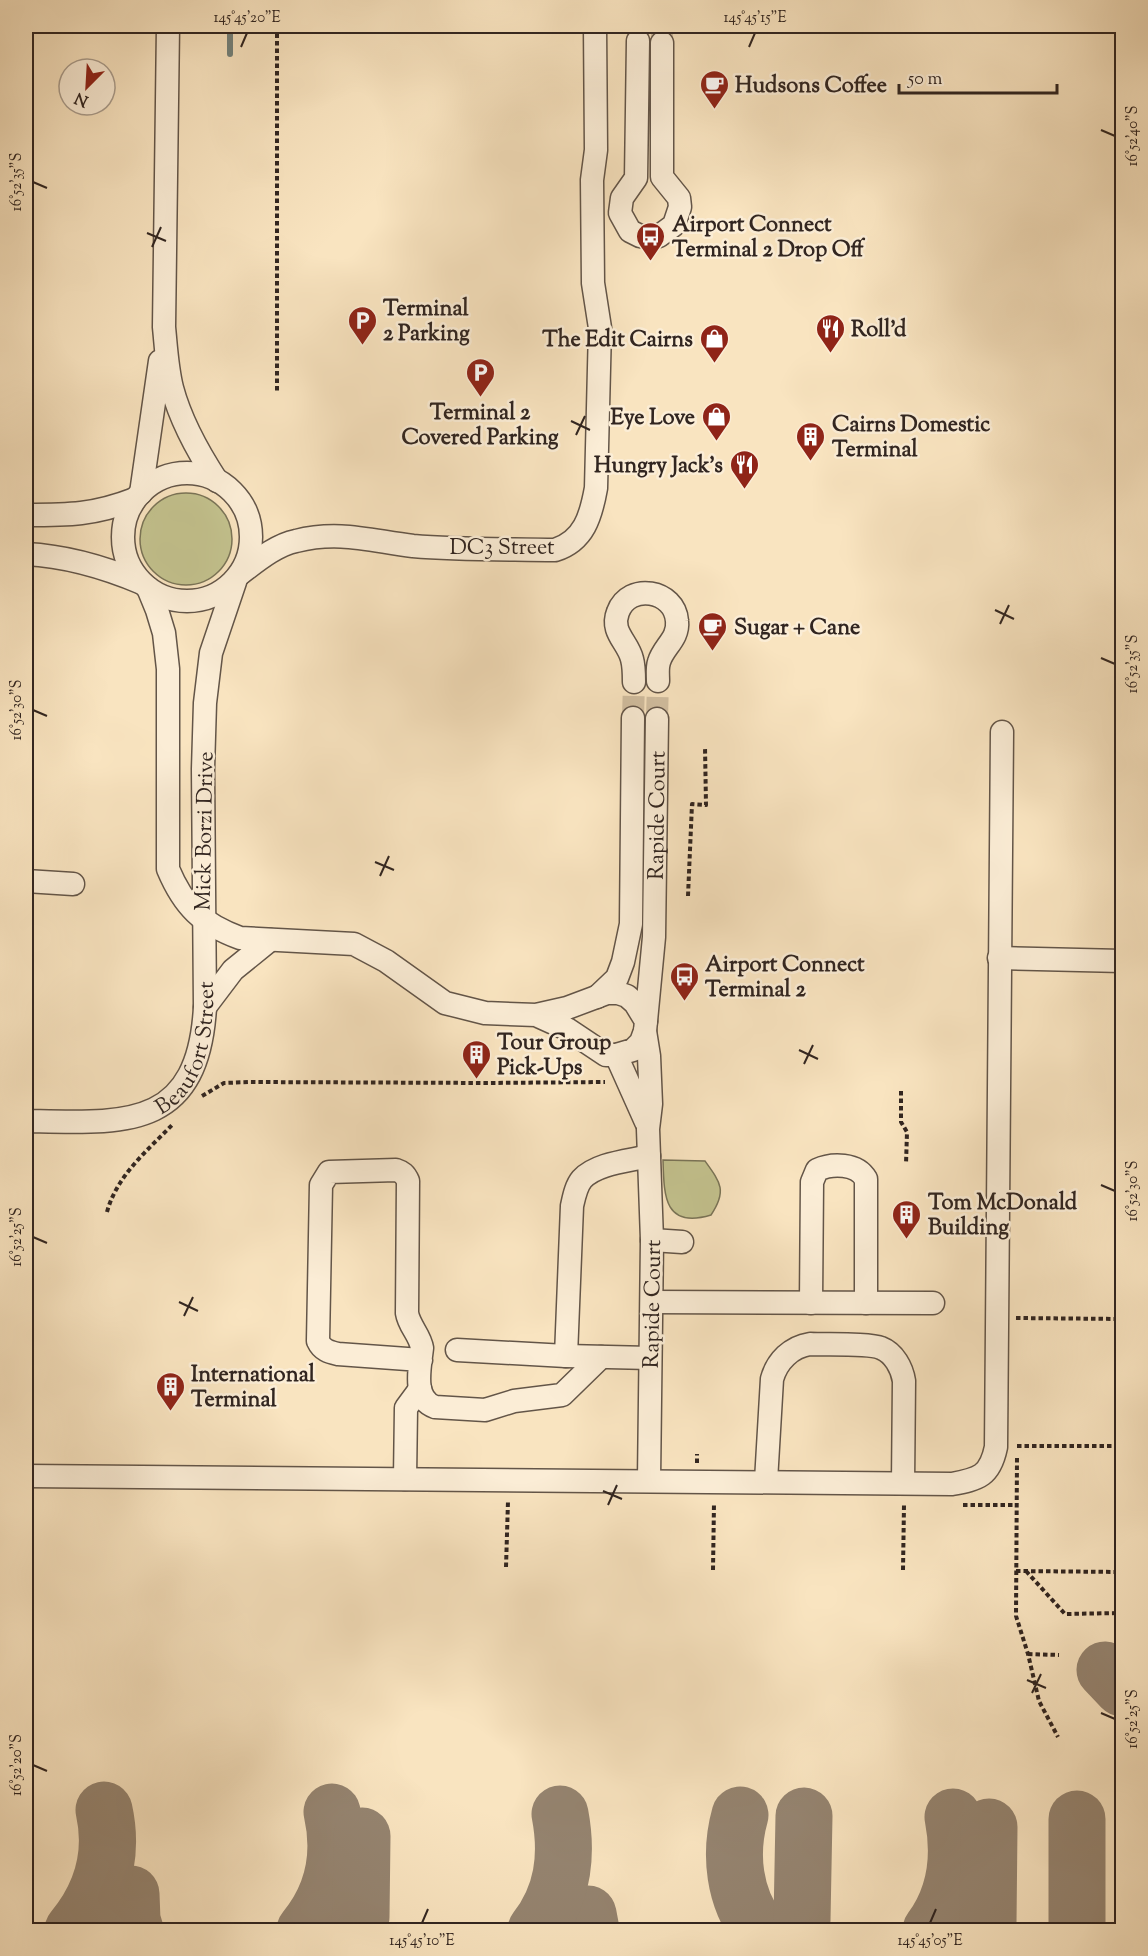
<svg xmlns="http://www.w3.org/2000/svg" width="1148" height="1956" viewBox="0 0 1148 1956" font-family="'Sorts Mill Goudy',serif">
<rect width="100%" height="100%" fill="#f9e4c0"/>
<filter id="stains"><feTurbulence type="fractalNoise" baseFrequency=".00333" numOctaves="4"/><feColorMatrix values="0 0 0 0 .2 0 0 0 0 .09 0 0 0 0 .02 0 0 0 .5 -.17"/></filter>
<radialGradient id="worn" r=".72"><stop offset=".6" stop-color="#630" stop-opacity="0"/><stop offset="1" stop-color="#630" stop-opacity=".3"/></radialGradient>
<g fill="#c3c28e" stroke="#7a7457" stroke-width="1.5">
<circle cx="186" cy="539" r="46"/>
<path d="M663,1160L705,1161C721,1183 727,1191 711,1215C664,1229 664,1196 663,1160Z"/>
</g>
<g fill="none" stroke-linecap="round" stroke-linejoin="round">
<polyline stroke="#73817b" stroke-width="6" points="230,54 230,26"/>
<g stroke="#958470" stroke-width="57">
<polyline points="1105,1670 1122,1688"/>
<path d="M740,1815C729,1854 734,1898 759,1930"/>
<polyline points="131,1894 132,1920 135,1930"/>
<polyline points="588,1914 591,1930"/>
<path d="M73,1930C102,1895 114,1855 104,1810"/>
<path d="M305,1930C333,1896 342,1856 332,1812"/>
<polyline points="358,1930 361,1917 362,1836"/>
<path d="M536,1930C563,1895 568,1856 560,1814"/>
<polyline points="800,1930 802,1920 804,1816"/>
<path d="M931,1930C956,1896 961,1858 953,1817"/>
<polyline points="986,1930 988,1923 989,1827"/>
<polyline points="1077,1930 1077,1819"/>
</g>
<g stroke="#d1bea0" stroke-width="22" stroke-dasharray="22 11" stroke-linecap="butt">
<polyline points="638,41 638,26"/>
<polyline points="662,43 662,26"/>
<polyline points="633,718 634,682"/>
<polyline points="657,719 658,681"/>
</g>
<defs>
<g id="minor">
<path d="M168,26L164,327C166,347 167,368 172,388C181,422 198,452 217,481"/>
<polyline points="638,41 636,178 622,198 620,213 630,231 640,236 650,238 659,236 674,225 680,207 679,198 662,177 662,43"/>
<circle cx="187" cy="537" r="64"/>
<polyline points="141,493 160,361"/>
<path d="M26,515C69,515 94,515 135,499"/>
<path d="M26,554C67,556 104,567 142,583"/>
<path d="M241,573C257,561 276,545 296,541C339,530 371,541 413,546C460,550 508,549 555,550C584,541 591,516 596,488L600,328L593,283L592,180L596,150L595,26"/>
<path d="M148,588L157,610L164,633L168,669V869C184,907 202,924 240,938L354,944L386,961L445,1003L485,1013L536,1015L567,1008L607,993H618L627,996L635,1003L646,1021L645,1031L641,1042L633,1050L616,1055H606L567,1029L536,1015"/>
<path d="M634,682C634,674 634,666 632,659C628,642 610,632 618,612C629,582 675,590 677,621C679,639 663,647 659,662C657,668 658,675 658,681"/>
<polyline points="26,881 73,884"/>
<polyline points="999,958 1122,961"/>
<polyline points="597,997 617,978 623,962 631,924 633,718"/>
<polyline points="205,1007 233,970 270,940"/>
<path id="s1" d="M646,1021L654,937L657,719"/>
<polyline points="645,1031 649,1056 651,1104 648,1129 652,1240 649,1480"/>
<polyline points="616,1055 646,1122"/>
<path id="s2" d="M26,1121C124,1123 198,1131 205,1007L203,769L205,703L211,653L235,582"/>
<polyline points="652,1240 682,1242"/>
<polyline points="652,1302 933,1303"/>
<path d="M811,1303L812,1182L817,1170C832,1163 857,1163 866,1179V1303"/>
<polyline points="457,1350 566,1356 650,1358"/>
<path d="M566,1356L572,1206C574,1197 576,1186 582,1179C597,1163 629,1161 649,1156"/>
<path d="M421,1360L338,1354C329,1352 322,1350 318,1341L321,1185L329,1172L396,1170C402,1172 405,1174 408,1181L407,1313C409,1326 420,1335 422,1348C420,1367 412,1399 435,1407L485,1410L514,1401L562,1395L601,1357"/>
<path d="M26,1476L952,1484C979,1479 990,1476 996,1447L1002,732"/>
<polyline points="405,1479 406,1408 420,1389"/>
<path d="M766,1481L772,1379C777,1361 791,1347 810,1344C825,1345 869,1343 881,1348C894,1353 902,1368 904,1381L903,1483"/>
</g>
</defs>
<use href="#minor" stroke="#635548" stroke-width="25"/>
<g stroke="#312520" stroke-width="4" stroke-dasharray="4.5 3" stroke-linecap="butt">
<polyline points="277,26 277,393"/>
<polyline points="688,896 692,804 706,805 705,747"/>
<polyline points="901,1091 901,1122 907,1132 906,1164"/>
<polyline points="202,1096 224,1083 248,1082 488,1083 605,1082"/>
<path d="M107,1212C117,1175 148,1150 173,1124"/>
<polyline points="1016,1318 1122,1319"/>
<polyline points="1017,1446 1122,1446"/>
<polyline points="1017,1458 1016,1616 1028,1654 1039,1701 1058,1737"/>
<polyline points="697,1463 697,1454"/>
<polyline points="963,1505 1017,1505"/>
<polyline points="506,1567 508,1501"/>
<polyline points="713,1570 714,1503"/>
<polyline points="903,1570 904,1505"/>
<polyline points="1016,1571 1122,1572"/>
<polyline points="1026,1571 1065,1614 1122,1613"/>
<polyline points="1028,1654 1059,1655"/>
</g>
<use href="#minor" stroke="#fbedd6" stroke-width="22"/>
</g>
<path fill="none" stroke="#312520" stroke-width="2" d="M241,47L247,33M749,47L755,33M1101,130L1115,136M33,182L47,188M147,233L166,241M152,247L161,227M571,421L590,430M576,435L585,416M995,610L1014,619M1000,624L1009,605M1101,658L1115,664M33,710L47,716M375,862L394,870M380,876L389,856M799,1050L818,1059M804,1064L813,1045M1101,1185L1115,1191M33,1237L47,1243M179,1302L198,1311M184,1316L193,1297M603,1491L622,1499M608,1505L617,1485M1027,1680L1046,1688M1032,1693L1041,1674M1101,1713L1115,1719M33,1765L47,1771M422,1923L428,1909M930,1923L936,1909"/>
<defs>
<symbol id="cafe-pin" viewBox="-11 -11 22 30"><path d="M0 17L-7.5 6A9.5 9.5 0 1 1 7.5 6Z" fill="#8f2418" stroke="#fbedd6"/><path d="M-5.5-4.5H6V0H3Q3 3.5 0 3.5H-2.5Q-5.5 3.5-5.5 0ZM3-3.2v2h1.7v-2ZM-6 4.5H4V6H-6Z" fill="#fff"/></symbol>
<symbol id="bus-pin" viewBox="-11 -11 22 30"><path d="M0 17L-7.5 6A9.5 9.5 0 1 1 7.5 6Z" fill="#8f2418" stroke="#fbedd6"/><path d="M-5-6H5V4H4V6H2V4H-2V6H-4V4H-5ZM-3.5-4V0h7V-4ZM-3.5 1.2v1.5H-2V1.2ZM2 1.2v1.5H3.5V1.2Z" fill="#fff"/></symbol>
<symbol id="parking-pin" viewBox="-11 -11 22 30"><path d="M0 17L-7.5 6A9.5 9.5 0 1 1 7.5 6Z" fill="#8f2418" stroke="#fbedd6"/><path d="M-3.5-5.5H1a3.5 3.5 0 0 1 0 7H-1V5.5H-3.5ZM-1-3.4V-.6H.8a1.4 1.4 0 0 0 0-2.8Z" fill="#fff"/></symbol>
<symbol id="restaurant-pin" viewBox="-11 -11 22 30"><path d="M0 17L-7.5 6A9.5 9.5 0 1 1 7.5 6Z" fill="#8f2418" stroke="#fbedd6"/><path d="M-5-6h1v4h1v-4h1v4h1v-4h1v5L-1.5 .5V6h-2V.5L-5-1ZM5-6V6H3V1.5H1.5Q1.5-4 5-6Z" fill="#fff"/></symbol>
<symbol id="shop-pin" viewBox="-11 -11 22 30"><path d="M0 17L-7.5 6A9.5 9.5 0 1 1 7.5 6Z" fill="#8f2418" stroke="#fbedd6"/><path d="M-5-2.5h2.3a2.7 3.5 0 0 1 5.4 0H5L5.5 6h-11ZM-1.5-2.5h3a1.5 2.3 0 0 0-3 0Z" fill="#fff"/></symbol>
<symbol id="building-pin" viewBox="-11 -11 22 30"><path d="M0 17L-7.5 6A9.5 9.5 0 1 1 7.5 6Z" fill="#8f2418" stroke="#fbedd6"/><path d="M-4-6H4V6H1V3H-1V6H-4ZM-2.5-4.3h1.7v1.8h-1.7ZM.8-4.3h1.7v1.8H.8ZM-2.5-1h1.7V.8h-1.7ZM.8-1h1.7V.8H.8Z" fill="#fff"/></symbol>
</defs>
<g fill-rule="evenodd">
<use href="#cafe-pin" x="698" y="68" width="33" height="45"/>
<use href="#bus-pin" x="634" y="220" width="33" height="45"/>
<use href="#parking-pin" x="346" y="304" width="33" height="45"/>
<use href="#restaurant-pin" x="814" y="312" width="33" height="45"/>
<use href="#shop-pin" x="698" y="322" width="33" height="45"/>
<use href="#parking-pin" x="464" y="356" width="33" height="45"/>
<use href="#shop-pin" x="700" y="400" width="33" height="45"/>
<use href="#building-pin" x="794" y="420" width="33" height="45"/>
<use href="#restaurant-pin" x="728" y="448" width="33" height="45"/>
<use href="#cafe-pin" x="696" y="610" width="33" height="45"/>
<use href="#bus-pin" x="668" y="960" width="33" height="45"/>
<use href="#building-pin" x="460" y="1038" width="33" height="45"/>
<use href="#building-pin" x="890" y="1198" width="33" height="45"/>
<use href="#building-pin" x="154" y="1370" width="33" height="45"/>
</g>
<g text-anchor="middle" stroke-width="5" stroke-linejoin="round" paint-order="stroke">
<g font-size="22" font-weight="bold" fill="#312520" stroke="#fbedd6" text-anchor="start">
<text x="735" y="92">Hudsons Coffee</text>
<text x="672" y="231">Airport Connect<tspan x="672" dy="25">Terminal 2 Drop Off</tspan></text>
<text x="383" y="315">Terminal<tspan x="383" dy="25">2 Parking</tspan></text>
<text x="851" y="336">Roll'd</text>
<text x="693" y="346" text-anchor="end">The Edit Cairns</text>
<text x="480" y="419" text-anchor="middle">Terminal 2<tspan x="480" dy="25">Covered Parking</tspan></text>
<text x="695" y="424" text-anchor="end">Eye Love</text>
<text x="832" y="431">Cairns Domestic<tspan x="832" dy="25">Terminal</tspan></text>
<text x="723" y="472" text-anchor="end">Hungry Jack's</text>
<text x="734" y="634">Sugar + Cane</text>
<text x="705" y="971">Airport Connect<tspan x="705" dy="25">Terminal 2</tspan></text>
<text x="497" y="1049">Tour Group<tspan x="497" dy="25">Pick-Ups</tspan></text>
<text x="928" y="1209">Tom McDonald<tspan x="928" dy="25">Building</tspan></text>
<text x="191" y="1381">International<tspan x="191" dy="25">Terminal</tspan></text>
</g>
<g font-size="22" fill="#312520" stroke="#fbedd6">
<text x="502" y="554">DC3 Street</text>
<text dy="8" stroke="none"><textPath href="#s1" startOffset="206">Rapide Court</textPath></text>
<text transform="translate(203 831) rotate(-89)" y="8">Mick Borzi Drive</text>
<text dy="8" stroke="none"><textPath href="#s2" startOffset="204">Beaufort Street</textPath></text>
<text transform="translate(651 1304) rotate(-89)" y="8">Rapide Court</text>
</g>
</g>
<rect width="1148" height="1956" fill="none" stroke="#f9e4c0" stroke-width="66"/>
<g transform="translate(87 87) rotate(204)"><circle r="28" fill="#fbedd6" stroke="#aa9d8d" stroke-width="1.5"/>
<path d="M0-4.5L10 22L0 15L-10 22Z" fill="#8f2418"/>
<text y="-9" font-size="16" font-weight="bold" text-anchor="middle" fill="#312520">N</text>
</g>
<path d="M899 84v9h158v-9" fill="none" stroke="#312520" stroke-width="3"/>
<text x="908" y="84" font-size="18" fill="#312520" stroke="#fbedd6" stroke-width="4.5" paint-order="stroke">50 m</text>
<rect x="33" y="33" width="1082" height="1890" fill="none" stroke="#312520" stroke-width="2"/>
<g font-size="15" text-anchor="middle" fill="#312520">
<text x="247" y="22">145°45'20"E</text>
<text x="755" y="22">145°45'15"E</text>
<text transform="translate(1132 136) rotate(-90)" y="5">16°52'40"S</text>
<text transform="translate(16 182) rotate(-90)" y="5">16°52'35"S</text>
<text transform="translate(1132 664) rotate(-90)" y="5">16°52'35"S</text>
<text transform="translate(16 710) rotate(-90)" y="5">16°52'30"S</text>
<text transform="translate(1132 1191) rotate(-90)" y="5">16°52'30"S</text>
<text transform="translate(16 1237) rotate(-90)" y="5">16°52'25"S</text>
<text transform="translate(1132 1719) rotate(-90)" y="5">16°52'25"S</text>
<text transform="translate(16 1765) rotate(-90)" y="5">16°52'20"S</text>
<text x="422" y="1945">145°45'10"E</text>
<text x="930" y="1945">145°45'05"E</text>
</g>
<rect width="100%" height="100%" filter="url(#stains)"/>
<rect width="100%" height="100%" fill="url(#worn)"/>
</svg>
